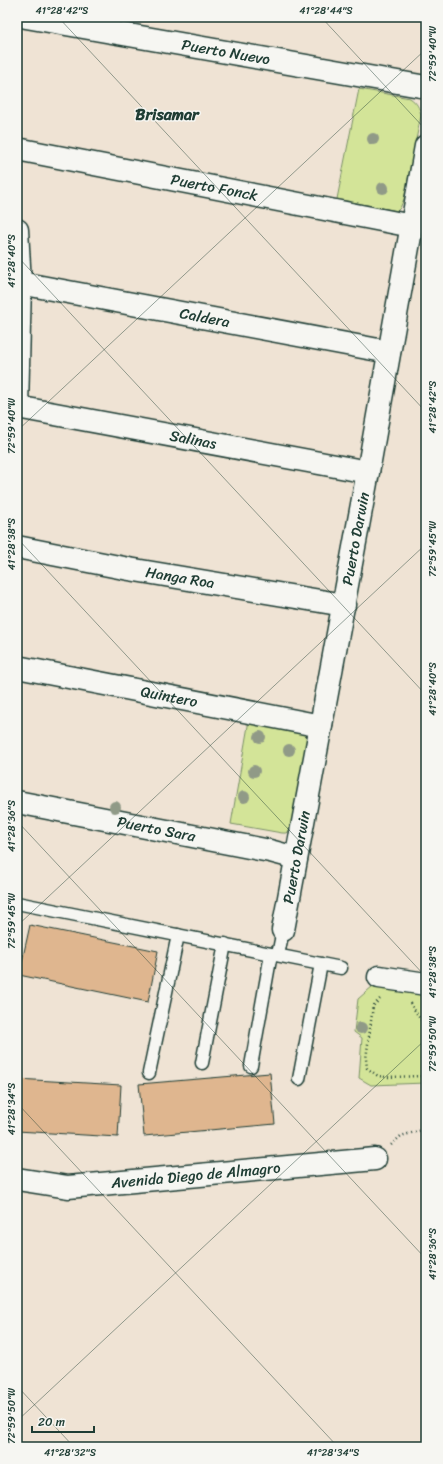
<svg xmlns="http://www.w3.org/2000/svg" width="443" height="1464" viewBox="0 0 443 1464" font-family="Sriracha,sans-serif">
<rect width="100%" height="100%" fill="#efe3d4"/>
<filter id="ink" filterUnits="userSpaceOnUse"><feTurbulence type="fractalNoise" baseFrequency=".025" numOctaves="2"/><feDisplacementMap in="SourceGraphic" scale="8" xChannelSelector="R" yChannelSelector="G"/><feConvolveMatrix kernelMatrix="1 2 1 2 8 2 1 2 1" color-interpolation-filters="sRGB"/></filter>
<g filter="url(#ink)">
<g fill="#d3e498" stroke="#799066">
<path d="M359,89L410,98C417,103 419,107 421,115L404,199L400,208L397,211L337,199Z"/>
<polygon points="249,720 298,729 306,735 307,744 291,828 287,833 282,833 231,824"/>
<polygon points="373,986 426,995 426,1083 371,1085 359,1078 362,1038 354,1032 358,999"/>
</g>
<g fill="#dfb68f" stroke="#1f3d34">
<polygon points="30,925 158,951 148,1002 19,975"/>
<polygon points="270,1073 275,1124 144,1136 139,1084"/>
<polygon points="17,1079 121,1085 118,1137 17,1131"/>
</g>
<g fill="none" stroke-linecap="round" stroke-linejoin="round">
<defs>
<g id="lane">
<polyline points="17,903 341,968"/>
<polyline points="278,955 283,930"/>
<polyline points="202,1063 225,944"/>
<polyline points="251,1066 271,954"/>
<polyline points="149,1073 178,935"/>
<polyline points="299,1079 321,964"/>
</g>
<g id="street">
<path id="s1" d="M26,17L426,87"/>
<path id="s2" d="M17,149L412,226"/>
<polyline points="17,230 20,283 17,407"/>
<path id="s3" d="M20,283L389,352"/>
<path id="s4" d="M17,407L368,472"/>
<path id="s5" d="M17,547L129,569L344,605"/>
<path id="s6" d="M17,667L321,726"/>
<path id="s7" d="M17,802L270,851L296,858"/>
<path id="s8" d="M283,930L368,472L426,146"/>
<polyline points="379,977 426,984"/>
<path id="s9" d="M17,1179L68,1187L375,1159"/>
</g>
</defs>
<use href="#lane" stroke="#1f3d34" stroke-width="15"/>
<use href="#street" stroke="#1f3d34" stroke-width="25"/>
<g stroke="#1f3d34" stroke-width="2.5" stroke-dasharray="1 3" stroke-linecap="butt">
<polyline points="380,999 373,1006 366,1059 367,1068 378,1076 386,1077 426,1076"/>
<polyline points="410,1003 426,1028"/>
<polyline points="391,1145 401,1136 426,1129"/>
</g>
<use href="#lane" stroke="#f6f6f2" stroke-width="12"/>
<use href="#street" stroke="#f6f6f2" stroke-width="22"/>
</g>
<g fill="#909a87">
<circle cx="373" cy="139" r="6"/>
<circle cx="383" cy="188" r="6"/>
<circle cx="260" cy="737" r="6"/>
<circle cx="289" cy="750" r="6"/>
<circle cx="254" cy="771" r="6"/>
<circle cx="244" cy="797" r="6"/>
<circle cx="115" cy="807" r="6"/>
<circle cx="361" cy="1028" r="6"/>
</g>
</g>
<path fill="none" stroke="#1f3d34" stroke-width="1" stroke-opacity="0.45" d="M58,17L426,412M321,17L426,130M17,256L426,695M17,431L426,49M17,538L426,977M17,821L426,1259M17,926L426,544M17,1103L338,1447M17,1386L74,1447M17,1421L426,1039"/>
<g text-anchor="middle" stroke-width="3" stroke-linejoin="round" paint-order="stroke">
<g font-size="15" fill="#1f3d34" stroke="#f6f6f2">
<text dy="5" stroke="none"><textPath href="#s1" startOffset="203">Puerto Nuevo</textPath></text>
<text dy="5" stroke="none"><textPath href="#s2" startOffset="201">Puerto Fonck</textPath></text>
<text dy="5" stroke="none"><textPath href="#s3" startOffset="188">Caldera</textPath></text>
<text dy="5" stroke="none"><textPath href="#s4" startOffset="179">Salinas</textPath></text>
<text dy="5" stroke="none"><textPath href="#s8" startOffset="398">Puerto Darwin</textPath></text>
<text dy="5" stroke="none"><textPath href="#s5" startOffset="166">Hanga Roa</textPath></text>
<text dy="5" stroke="none"><textPath href="#s6" startOffset="155">Quintero</textPath></text>
<text dy="5" stroke="none"><textPath href="#s7" startOffset="142">Puerto Sara</textPath></text>
<text dy="5" stroke="none"><textPath href="#s8" startOffset="74">Puerto Darwin</textPath></text>
<text dy="5" stroke="none"><textPath href="#s9" startOffset="180">Avenida Diego de Almagro</textPath></text>
</g>
<g font-size="16" font-weight="bold" fill="#1f3d34" stroke="#f6f6f2">
<text x="167" y="120">Brisamar</text>
</g>
</g>
<rect width="443" height="1464" fill="none" stroke="#f6f6f2" stroke-width="44"/>
<path d="M32 1426v6h62v-6" fill="none" stroke="#1f3d34" stroke-width="2"/>
<text x="38" y="1426" font-size="12" fill="#1f3d34" stroke="#f6f6f2" stroke-width="3" paint-order="stroke">20 m</text>
<rect x="22" y="22" width="399" height="1420" fill="none" stroke="#1f3d34" stroke-width="1.5"/>
<g font-size="10" text-anchor="middle" fill="#1f3d34">
<text x="62" y="14">41°28'42"S</text>
<text x="326" y="14">41°28'44"S</text>
<text transform="translate(432 54) rotate(-90)" y="4">72°59'40"W</text>
<text transform="translate(11 261) rotate(-90)" y="4">41°28'40"S</text>
<text transform="translate(432 407) rotate(-90)" y="4">41°28'42"S</text>
<text transform="translate(11 426) rotate(-90)" y="4">72°59'40"W</text>
<text transform="translate(11 544) rotate(-90)" y="4">41°28'38"S</text>
<text transform="translate(432 549) rotate(-90)" y="4">72°59'45"W</text>
<text transform="translate(432 689) rotate(-90)" y="4">41°28'40"S</text>
<text transform="translate(11 826) rotate(-90)" y="4">41°28'36"S</text>
<text transform="translate(11 921) rotate(-90)" y="4">72°59'45"W</text>
<text transform="translate(432 972) rotate(-90)" y="4">41°28'38"S</text>
<text transform="translate(432 1044) rotate(-90)" y="4">72°59'50"W</text>
<text transform="translate(11 1109) rotate(-90)" y="4">41°28'34"S</text>
<text transform="translate(432 1254) rotate(-90)" y="4">41°28'36"S</text>
<text transform="translate(11 1416) rotate(-90)" y="4">72°59'50"W</text>
<text x="70" y="1456">41°28'32"S</text>
<text x="333" y="1456">41°28'34"S</text>
</g>
</svg>
